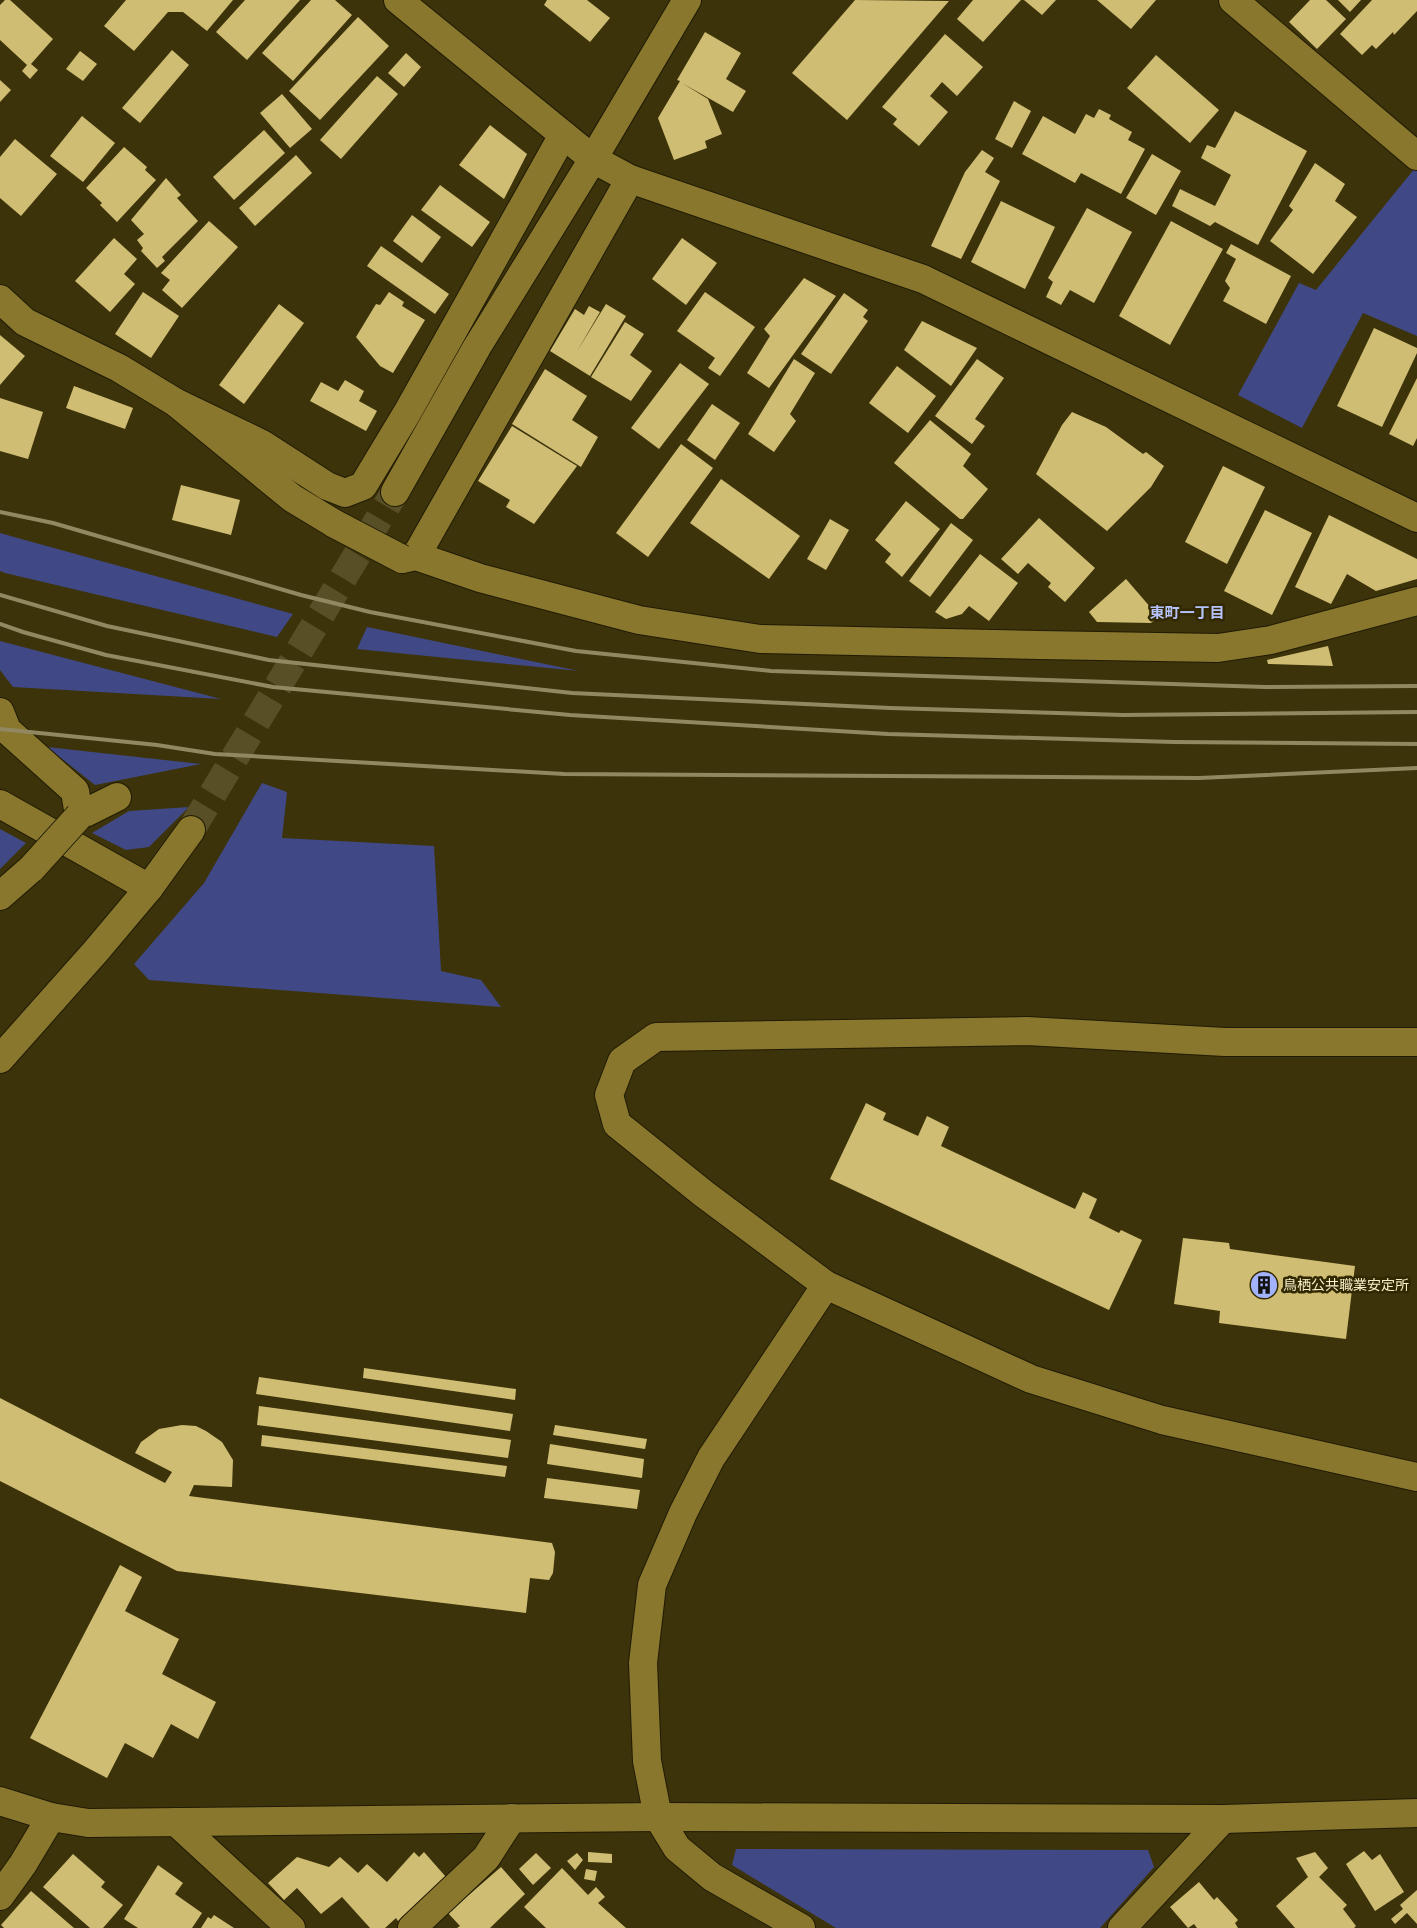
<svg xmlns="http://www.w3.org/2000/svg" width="1417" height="1928" viewBox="0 0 1417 1928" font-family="Ubuntu,'Noto Sans JP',sans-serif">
<rect width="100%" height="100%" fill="#3c330a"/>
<g fill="#404985">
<polygon points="1415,168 1417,170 1417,336 1363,313 1302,428 1238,395 1299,283 1316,290"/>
<polygon points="0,533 14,537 293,614 277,637 5,573 0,571"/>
<polygon points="367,627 579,671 357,649"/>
<polygon points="0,641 221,699 13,687 0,670"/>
<polygon points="47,747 201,764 95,785"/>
<polygon points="262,783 287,792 282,838 434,846 441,971 481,980 501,1007 149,980 134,964 204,883"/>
<polygon points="189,807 149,847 126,850 92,833 129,811"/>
<polygon points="0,829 26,843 0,869"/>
<polygon points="736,1849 1148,1850 1154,1867 1100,1928 836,1928 732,1865"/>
</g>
<g fill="#d0bd74">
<polygon points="5,0 10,0 53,39 31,64 38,70 30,79 22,71 27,65 0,40 0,5"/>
<polygon points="126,0 233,0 207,31 183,12 168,12 134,51 104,26"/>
<polygon points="245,0 300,0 247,60 216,32"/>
<polygon points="311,0 335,0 352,15 293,81 262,53"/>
<polygon points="547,0 587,0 610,18 590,42 544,5"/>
<polygon points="855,0 949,1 847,120 792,73"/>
<polygon points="973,0 1021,0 983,42 957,19"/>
<polygon points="1024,0 1056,0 1042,15"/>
<polygon points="1097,0 1156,0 1131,29"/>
<polygon points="1310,0 1326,0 1346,19 1317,49 1289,22"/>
<polygon points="1338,0 1361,0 1350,12"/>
<polygon points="1372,0 1417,0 1417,11 1394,35 1393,32 1376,49 1372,45 1362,55 1340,34"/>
<polygon points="358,17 389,46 320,120 289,91"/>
<polygon points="705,32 741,53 726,79 746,91 733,112 682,83 708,99 722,134 705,141 707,148 674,160 658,118 680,81 677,80"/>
<polygon points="945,34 983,67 957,96 942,82 930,96 948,112 919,146 893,124 897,119 882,107"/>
<polygon points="172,50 189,65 140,123 122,108"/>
<polygon points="80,51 97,64 83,81 66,69"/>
<polygon points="406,53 421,67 404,87 388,73"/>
<polygon points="1156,55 1219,110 1190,143 1127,88"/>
<polygon points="377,76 398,94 341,159 320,140"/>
<polygon points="0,80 11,90 0,102"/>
<polygon points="282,94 312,129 290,148 260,113"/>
<polygon points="1014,101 1031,111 1012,148 995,139"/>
<polygon points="1099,109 1111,115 1109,119 1132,132 1128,140 1145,149 1121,194 1081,173 1075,183 1022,154 1043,116 1075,134 1086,114 1094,118"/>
<polygon points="1235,111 1307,151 1258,245 1215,222 1210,226 1172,206 1180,189 1215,206 1231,175 1201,158 1207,145 1215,148"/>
<polygon points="82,116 115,143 83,182 50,156"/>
<polygon points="490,125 527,154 504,199 459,165"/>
<polygon points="264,130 285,153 234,200 213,177"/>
<polygon points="15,139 57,174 21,216 0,198 0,157"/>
<polygon points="124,147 147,167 145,170 156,180 117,222 100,205 102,203 86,188"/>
<polygon points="982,150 994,158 985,172 1000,181 961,259 931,246 965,172"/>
<polygon points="1152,154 1181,171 1156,215 1126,198"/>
<polygon points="296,155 312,173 255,226 239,208"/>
<polygon points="1315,163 1345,184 1335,201 1357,217 1313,274 1270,241 1293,210 1289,206"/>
<polygon points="166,178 181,195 177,198 198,221 162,257 165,261 157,268 141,251 143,248 137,240 144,234 131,220"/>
<polygon points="440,185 490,222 472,247 421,210"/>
<polygon points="1001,201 1055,227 1025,289 971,262"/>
<polygon points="1087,208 1132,232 1094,303 1070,290 1061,305 1046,297 1053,282 1048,278"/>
<polygon points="412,215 441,237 422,263 393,241"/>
<polygon points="209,221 238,247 182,308 162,290 170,280 161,273"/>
<polygon points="1171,221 1223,249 1170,345 1119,316"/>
<polygon points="114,238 137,259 124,274 135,284 110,312 75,281"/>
<polygon points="682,238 717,263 686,305 652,279"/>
<polygon points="1231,244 1291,276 1266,324 1223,301 1230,288 1225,281 1236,259 1226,253"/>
<polygon points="381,246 449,294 435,314 367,266"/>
<polygon points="804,278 836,296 769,388 747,373 770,336 764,329"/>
<polygon points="143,292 179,316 151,358 115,334"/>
<polygon points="389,292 404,302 402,306 425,320 393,373 380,366 356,337 376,304 380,305"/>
<polygon points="705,292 755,327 720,376 708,368 715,358 677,331"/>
<polygon points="844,293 868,310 863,317 868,321 831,374 801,354"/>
<polygon points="279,304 304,323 244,404 219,385"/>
<polygon points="606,304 626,316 590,376 550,351 575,309 584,315 589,306 600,312 576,353"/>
<polygon points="922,321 977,348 951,386 904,350"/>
<polygon points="625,322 644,334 630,355 652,371 631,401 591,377"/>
<polygon points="1374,328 1417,348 1417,353 1382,427 1337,406"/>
<polygon points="0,335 25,356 0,385"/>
<polygon points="794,359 815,373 790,414 796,421 774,452 748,434"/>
<polygon points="977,359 1004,378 975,419 985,426 972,444 935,416"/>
<polygon points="680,363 709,384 659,449 631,428"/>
<polygon points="897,366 936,396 908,433 869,403"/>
<polygon points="545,369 587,396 572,420 598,437 581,467 512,424"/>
<polygon points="1417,378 1417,438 1413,446 1389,434"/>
<polygon points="345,380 364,391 359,401 377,411 366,431 310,401 321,382 338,391"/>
<polygon points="74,386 133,408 125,429 66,408"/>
<polygon points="0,398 43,412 28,459 0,451"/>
<polygon points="712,404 740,423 715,460 687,440"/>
<polygon points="1072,412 1106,427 1143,454 1146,452 1164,466 1151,487 1107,531 1036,474 1062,425"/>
<polygon points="930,420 971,454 963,466 988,489 963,519 960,519 894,463"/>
<polygon points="512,426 577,466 534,524 506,507 510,500 478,481"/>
<polygon points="681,444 713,468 648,557 616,533"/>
<polygon points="1223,466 1265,487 1227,564 1185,542"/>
<polygon points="721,479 800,536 769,579 690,523"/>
<polygon points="181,485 240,500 231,535 172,520"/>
<polygon points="906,501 940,529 902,577 885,562 891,554 875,540"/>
<polygon points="1265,510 1312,533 1272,615 1224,591"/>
<polygon points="1329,515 1417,559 1417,579 1376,591 1347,574 1331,604 1295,587"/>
<polygon points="1039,518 1095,568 1065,602 1048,587 1051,583 1028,563 1018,574 1001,559"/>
<polygon points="830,519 849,530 826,570 807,559"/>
<polygon points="951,523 973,540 930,597 909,581"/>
<polygon points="980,554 1018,583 989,621 969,606 962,614 946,619 935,612"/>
<polygon points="1126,579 1158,616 1151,623 1097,622 1089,612"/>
<polygon points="1328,646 1333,666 1268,664 1267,660"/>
<polygon points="866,1103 886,1113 883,1120 918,1136 927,1116 949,1127 941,1146 1075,1209 1083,1192 1097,1199 1089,1218 1119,1233 1121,1230 1142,1240 1109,1310 830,1179"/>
<polygon points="1183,1238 1229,1243 1230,1249 1355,1266 1346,1339 1219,1323 1220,1311 1174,1304"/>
<polygon points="364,1368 516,1389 515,1400 363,1378"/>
<polygon points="259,1377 513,1414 510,1431 256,1394"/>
<polygon points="0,1398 165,1483 172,1472 135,1453 141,1442 159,1429 182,1425 196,1426 206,1431 222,1442 233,1460 232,1487 194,1485 189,1496 552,1543 555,1552 553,1573 549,1580 530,1578 526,1613 177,1571 0,1481"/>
<polygon points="259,1406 511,1440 508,1458 257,1425"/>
<polygon points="555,1425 647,1439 645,1449 553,1435"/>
<polygon points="262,1435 507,1466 505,1477 261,1446"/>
<polygon points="550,1444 644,1459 642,1478 547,1464"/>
<polygon points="547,1478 640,1490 637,1509 544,1498"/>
<polygon points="120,1565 142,1577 125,1611 179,1639 162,1674 216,1702 198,1739 171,1724 153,1758 125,1743 107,1778 30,1738"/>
<polygon points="1364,1851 1372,1860 1380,1854 1404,1892 1375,1911 1346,1864"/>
<polygon points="414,1852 419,1857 424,1852 446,1877 398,1921 396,1918 385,1928 370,1928 342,1897 321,1914 297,1888 284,1900 268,1883 297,1857 329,1867 340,1857 358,1873 367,1864 387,1882"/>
<polygon points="588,1852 612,1854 612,1863 588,1862"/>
<polygon points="1315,1852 1328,1868 1319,1877 1347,1905 1343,1909 1356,1926 1354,1928 1295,1928 1276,1906 1308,1877 1296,1858"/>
<polygon points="536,1853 551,1868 533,1885 519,1869"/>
<polygon points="577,1853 583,1860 575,1870 567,1861"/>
<polygon points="73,1854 105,1882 101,1887 123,1905 103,1928 90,1928 43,1887"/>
<polygon points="158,1865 183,1883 175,1894 202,1913 192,1928 138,1928 124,1919"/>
<polygon points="501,1867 525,1894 490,1928 457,1928 460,1926 448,1913"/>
<polygon points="562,1868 588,1895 596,1887 605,1897 598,1903 626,1928 546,1928 524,1907"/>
<polygon points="586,1869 597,1871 595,1881 584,1879"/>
<polygon points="1199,1882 1214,1900 1217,1897 1238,1920 1235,1923 1238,1928 1197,1928 1194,1924 1188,1928 1170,1907"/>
<polygon points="1417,1890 1417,1924 1407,1913 1395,1924 1391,1919 1403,1909 1400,1905"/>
<polygon points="31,1891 74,1928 4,1928 1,1925"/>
<polygon points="214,1915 234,1928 201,1928 208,1917 211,1919"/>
</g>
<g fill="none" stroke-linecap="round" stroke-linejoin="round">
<polyline stroke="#584f27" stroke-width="28" stroke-dasharray="28 14" stroke-linecap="butt" points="191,830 395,492"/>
<defs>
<g id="minor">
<polyline points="398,0 593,159 630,179 923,279 1417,518"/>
<polyline points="1233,0 1417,156"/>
<polyline points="0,299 25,322 119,368 175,402 292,498 335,524"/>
<polyline points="175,402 262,444 327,486 345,493 363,486 407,413 563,135"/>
<polyline points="395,492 477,347 593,159 687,0"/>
<polyline points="416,556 630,179"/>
<polyline points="402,559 416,556 480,578 639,620 760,639 1039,645 1218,648 1271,640 1417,601"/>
<polyline points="0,712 7,730 75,791 79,816 117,797"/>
<polyline points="0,804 149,888"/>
<polyline points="0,896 32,868"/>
<polyline points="1417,1042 1225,1042 1027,1031 656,1037 622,1061 609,1095 617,1124 704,1194 826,1285 1031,1379 1162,1420 1417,1477"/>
<polyline points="0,1059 96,951 149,888 191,830"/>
<polyline points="0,1801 51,1817 88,1823 658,1817 1223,1819 1417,1813"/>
<polyline points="176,1822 291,1928"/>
<polyline points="0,1896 23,1864 51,1817"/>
<polyline points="412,1928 486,1858 512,1818"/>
<polyline points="801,1928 712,1877 677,1848 658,1817 647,1761 643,1663 652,1585 683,1513 711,1458 826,1285"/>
<polyline points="1122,1928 1223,1819"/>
</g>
</defs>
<use href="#minor" stroke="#201b04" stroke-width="30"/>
<use href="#minor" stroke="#89772d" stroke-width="28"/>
<g stroke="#918861" stroke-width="4">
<polyline points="0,512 53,523 301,595 370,612 576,651 771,671 1265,687 1417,686"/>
<polyline points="0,595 107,626 269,660 572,693 890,708 1123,715 1417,712"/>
<polyline points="0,624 23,632 106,655 273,687 570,715 888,734 1174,742 1417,744"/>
<polyline points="0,729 157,745 215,754 564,774 1199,778 1417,768"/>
</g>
<defs>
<g id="minor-bridge">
<polyline points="335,524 402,559"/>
<polyline points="32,868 79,816"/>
</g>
</defs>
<use href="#minor-bridge" stroke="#201b04" stroke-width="30" stroke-linecap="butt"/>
<use href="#minor-bridge" stroke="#89772d" stroke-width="28"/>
</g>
<defs>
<symbol id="building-disc" viewBox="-11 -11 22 22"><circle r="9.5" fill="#a3b2fd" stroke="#322800"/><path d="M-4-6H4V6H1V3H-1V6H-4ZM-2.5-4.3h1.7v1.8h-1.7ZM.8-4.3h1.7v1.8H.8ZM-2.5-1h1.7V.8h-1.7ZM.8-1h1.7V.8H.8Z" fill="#111"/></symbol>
</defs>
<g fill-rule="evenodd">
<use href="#building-disc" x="1248" y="1269" width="32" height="32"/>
</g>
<g text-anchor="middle" stroke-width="5" stroke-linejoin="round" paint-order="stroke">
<g font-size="14" fill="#f8efcb" stroke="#322800" text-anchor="start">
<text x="1283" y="1290">鳥栖公共職業安定所</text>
</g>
<g font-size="15" font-weight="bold" fill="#b6c2fa" stroke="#322800">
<text x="1187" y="618">東町一丁目</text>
</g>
</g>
</svg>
